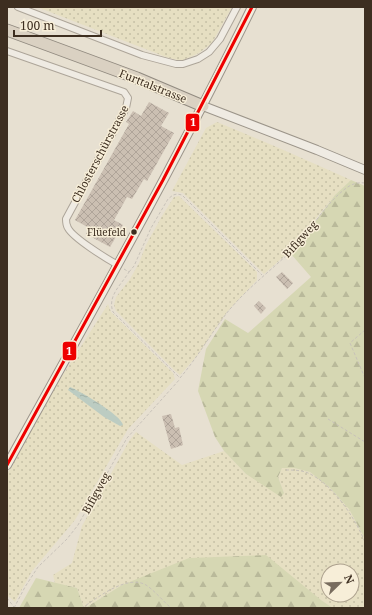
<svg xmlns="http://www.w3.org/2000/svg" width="372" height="615" viewBox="0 0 372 615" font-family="'Noto Serif',serif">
<defs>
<pattern id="farmland-dots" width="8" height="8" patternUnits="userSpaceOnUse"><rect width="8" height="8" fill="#e6dfc2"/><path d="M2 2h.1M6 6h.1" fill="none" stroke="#c6c0a6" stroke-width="1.8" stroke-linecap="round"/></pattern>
<pattern id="forest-firs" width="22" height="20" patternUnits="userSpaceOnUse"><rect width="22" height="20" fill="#d6d7b3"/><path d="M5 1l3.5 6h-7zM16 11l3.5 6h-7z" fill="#b9b99a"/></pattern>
<pattern id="water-ripples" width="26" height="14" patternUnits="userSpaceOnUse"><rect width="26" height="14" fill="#bcccc2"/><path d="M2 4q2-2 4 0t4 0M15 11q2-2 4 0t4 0" fill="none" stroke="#a2b0a6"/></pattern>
<pattern id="building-cross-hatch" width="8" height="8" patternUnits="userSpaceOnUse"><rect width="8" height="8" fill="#cbbfb2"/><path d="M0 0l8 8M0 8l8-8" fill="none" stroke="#afa499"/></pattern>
</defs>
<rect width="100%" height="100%" fill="#e7e0d1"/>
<g fill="url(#farmland-dots)" fill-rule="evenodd">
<polygon points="37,7 232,7 212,43 199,53 181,61 166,57"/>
<polygon points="217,122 279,148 351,180 335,195 289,252 264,274 183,193 172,191 206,128"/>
<polygon points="179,196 257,272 257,280 227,312 197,356 180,375 174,370 116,311 114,305 116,297 130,279 139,263 146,245 162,216 174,197"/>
<polygon points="108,304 111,312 173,373 175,379 128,429 75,520 32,571 15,602 7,595 7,474 59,381"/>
<path d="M136,432L182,465L224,451L246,474L284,493L278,477L282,468H294L310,472L330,488L349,509L365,539V608H333L321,600L122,585L84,608L77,588L55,583L53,575L72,563L82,526L129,441ZM328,571H352V595H328Z"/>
</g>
<g fill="url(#forest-firs)">
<polygon points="351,180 365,186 365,539 349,509 330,488 310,472 294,468 282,468 278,477 284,493 281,497 246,474 224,451 215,437 198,391 206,349 225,319 248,333 311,277 291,254 335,195"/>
<polygon points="266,555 321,600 333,608 85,608 122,585 189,558"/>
<polygon points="36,578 77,588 84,608 19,608"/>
</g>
<path fill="url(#water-ripples)" d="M70,387C80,391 121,415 123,425L120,426L104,417L68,390Z"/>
<g fill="url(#building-cross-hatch)">
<polygon points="149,102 169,113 161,126 174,133 147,181 144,179 132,199 127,197 114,220 123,225 110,247 86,234 89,228 75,220 129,124 126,122 133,111 141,116"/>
<polygon points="282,272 293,283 287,289 276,277"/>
<polygon points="259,301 266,308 261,314 254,306"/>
<polygon points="171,414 175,428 179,427 183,445 171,449 162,416"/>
</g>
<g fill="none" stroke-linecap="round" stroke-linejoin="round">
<defs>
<g id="street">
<polyline points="18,7 142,55 176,64 183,64 198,59 209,52 220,39 237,7"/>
<path d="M7,51L124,92L128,98L126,108L66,219C66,222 66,225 68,228C73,238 107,259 118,265"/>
</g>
<g id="secondary">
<polyline points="203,106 317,150 365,170"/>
<path d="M7,465C91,313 176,163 252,7"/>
</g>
<polyline id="highway" points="7,30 137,78 203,106"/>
</defs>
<use href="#street" stroke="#ada599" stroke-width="8"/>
<use href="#secondary" stroke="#9c958a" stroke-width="10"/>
<use href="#highway" stroke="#928b80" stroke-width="13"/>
<g stroke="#c8c2b9" stroke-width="1" stroke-dasharray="3 2" stroke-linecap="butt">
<path d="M124,269L129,272C121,285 107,296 113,312L180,378C197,358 210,335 226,314C244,291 268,273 289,253C310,233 323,206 345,189C351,184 358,182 365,183"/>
<polyline points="129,272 134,266 151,228 168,199 173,195 177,194 182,195 262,275"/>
<polyline points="365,330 350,343 365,378"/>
<polyline points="328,419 365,442"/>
<path d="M286,470C293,470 301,470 308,473C333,484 355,518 365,542"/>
<polyline points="7,598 14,607"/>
<polyline points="14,608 25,587 38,567 67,539 78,525 127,438 180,379"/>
<path d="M82,608C97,598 127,574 146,585C155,591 163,601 171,608"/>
<polyline points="288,608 293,608"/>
</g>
<use href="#street" stroke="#efebe3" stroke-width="6"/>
<use href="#secondary" stroke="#efebe3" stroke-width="8"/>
<use href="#highway" stroke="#dad1c2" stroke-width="11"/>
<defs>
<polyline id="bus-1" points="7,465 163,180 252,7"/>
</defs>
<use href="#bus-1" stroke="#f7eed8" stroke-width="6"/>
<use href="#bus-1" stroke="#e00" stroke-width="3"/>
</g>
<circle fill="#3d2e20" stroke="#f7eed8" stroke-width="1.5" cx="134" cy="232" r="3.5"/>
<g text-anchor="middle" stroke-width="3" stroke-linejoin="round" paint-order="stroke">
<g font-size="10" fill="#3d2e20" stroke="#f7eed8" text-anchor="end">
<text x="126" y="236">Flüefeld</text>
</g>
<g font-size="11" fill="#3d2e20" stroke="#f7eed8">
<text transform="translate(153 86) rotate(22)" y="4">Furttalstrasse</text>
<text transform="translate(100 154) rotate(-62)" y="4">Chlosterschürstrasse</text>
<text transform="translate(300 239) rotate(-48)" y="4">Bifigweg</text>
<text transform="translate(96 493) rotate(-61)" y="4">Bifigweg</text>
</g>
</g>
<g stroke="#f7eed8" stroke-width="1.5">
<rect x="185" y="113" width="15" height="19" rx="4" fill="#e00"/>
<rect x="62" y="341" width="15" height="20" rx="4" fill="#e00"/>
</g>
<g font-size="11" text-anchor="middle" font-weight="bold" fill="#fff">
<text x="193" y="126">1</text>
<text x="69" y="355">1</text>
</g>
<rect width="372" height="615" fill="none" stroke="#3d2e20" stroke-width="16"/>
<g transform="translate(340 583) rotate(67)"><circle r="19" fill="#f7eed8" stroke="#ada18e"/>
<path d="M0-3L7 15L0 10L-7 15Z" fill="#786c5e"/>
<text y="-6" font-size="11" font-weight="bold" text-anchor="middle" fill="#3d2e20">N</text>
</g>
<path d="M14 30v6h87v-6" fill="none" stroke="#3d2e20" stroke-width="2"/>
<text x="20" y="30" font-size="12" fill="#3d2e20" stroke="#f7eed8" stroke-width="3" paint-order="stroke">100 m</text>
</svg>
